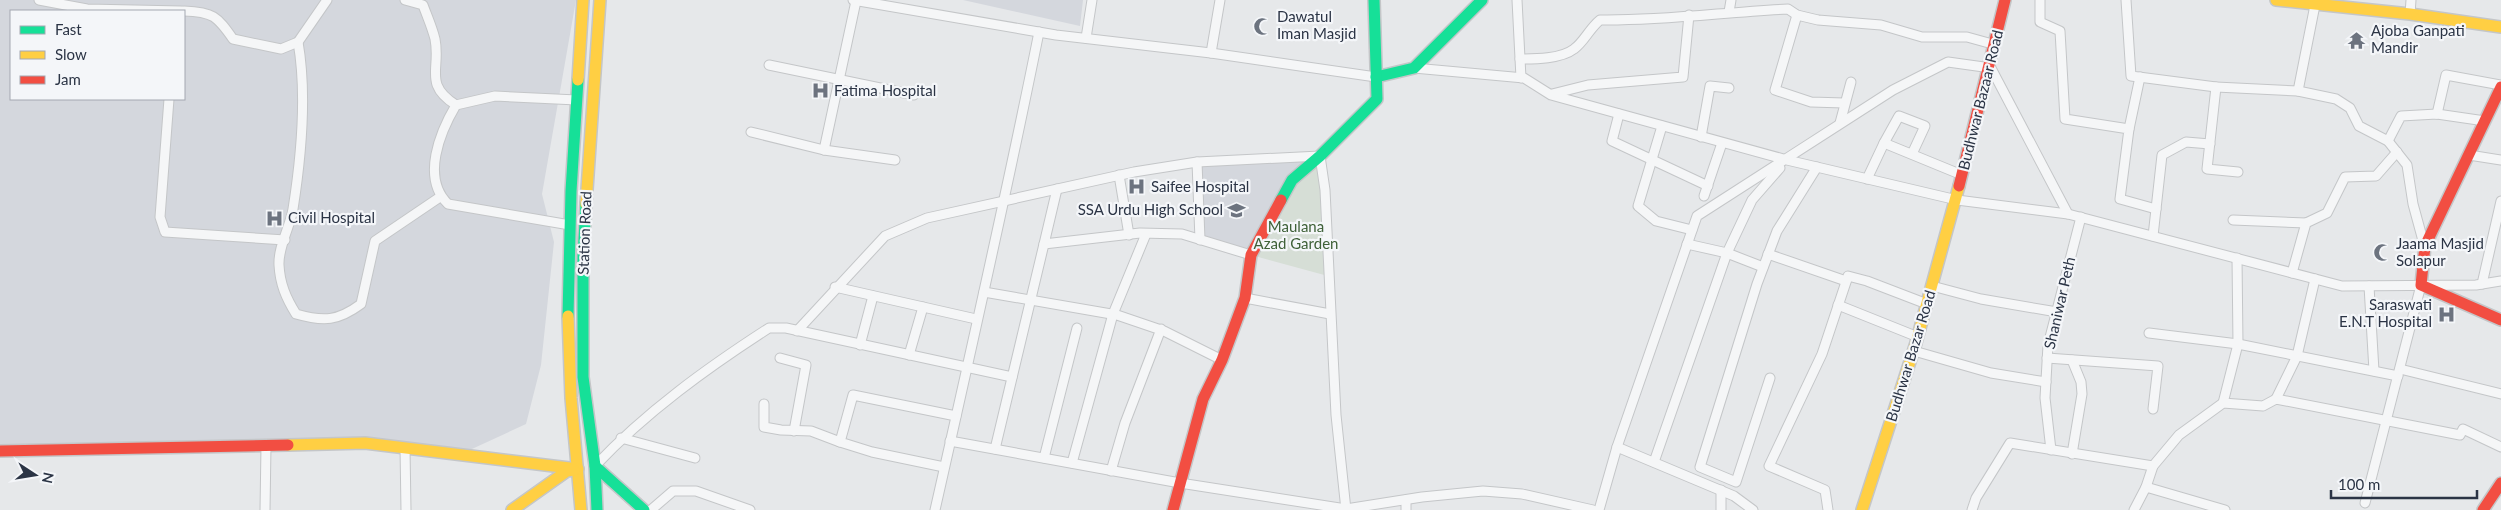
<svg xmlns="http://www.w3.org/2000/svg" width="2501" height="510" viewBox="0 0 2501 510" font-family="Lato,sans-serif">
<rect width="100%" height="100%" fill="#e6e8ea"/>
<g fill="#d4d7dd" fill-rule="evenodd">
<path d="M0,0H576L542,194L554,242L541,365L526,424L461,454L365,443L0,451ZM11,11H184V99H11Z"/>
<polygon points="963,0 1083,0 1080,26"/>
<polygon points="1320,156 1251,255 1200,240 1197,162"/>
</g>
<polygon fill="#d6ded6" points="1320,156 1328,276 1251,255 1292,180"/>
<g fill="none" stroke-linecap="round" stroke-linejoin="round">
<defs>
<g id="street">
<polyline points="39,0 87,9 181,11"/>
<path d="M405,0L423,5C427,16 432,27 435,39C441,69 423,84 456,105"/>
<polyline points="853,0 1056,35 1211,53 1376,77"/>
<polyline points="1517,0 1521,78"/>
<polyline points="2040,0 2040,22 2060,31 2065,119 2129,129 2120,199 2156,209"/>
<polyline points="2126,0 2131,76 2216,87"/>
<path d="M184,11C213,12 217,16 233,39L281,49L298,42L327,0"/>
<polyline points="1729,12 1731,0"/>
<polyline points="2410,14 2411,0"/>
<polyline points="1797,15 1775,90 1811,102 1844,103"/>
<polyline points="1086,38 1092,0"/>
<path d="M298,42C307,93 301,158 293,209C290,227 278,247 279,265C280,284 286,298 296,314C324,322 338,321 361,304L375,241L440,197"/>
<polyline points="1211,53 1220,0"/>
<path d="M1520,59C1535,59 1561,59 1574,49C1584,42 1589,29 1600,20C1663,21 1725,12 1788,9L1797,15L1818,20L1881,25L1922,37H1967L1996,45"/>
<polyline points="769,65 914,95"/>
<polyline points="1414,68 1524,78 1551,95 1787,160 1957,200 2068,214 2342,286 2476,285 2501,281"/>
<polyline points="2298,91 2316,0"/>
<polyline points="1552,94 1588,85 1683,77 1689,15"/>
<polyline points="169,99 160,217 165,232 285,240"/>
<polyline points="1619,114 1612,141 1708,186"/>
<polyline points="2437,114 2446,75 2501,85"/>
<polyline points="1840,123 1851,82"/>
<polyline points="1662,126 1638,206 1656,221 1692,230"/>
<polyline points="2129,129 2140,77"/>
<polyline points="751,132 824,150 895,160"/>
<polyline points="1701,137 1710,86 1729,88"/>
<polyline points="2388,141 2401,116 2437,114 2485,121"/>
<polyline points="824,150 856,1"/>
<polyline points="1912,154 1925,126 1899,116 1884,143 1962,175"/>
<polyline points="2469,155 2501,160"/>
<polyline points="1197,162 1200,240"/>
<polyline points="2238,172 2207,169 2216,87 2298,91 2336,99 2350,108 2359,126 2388,141 2407,165 2413,204 2425,248"/>
<polyline points="1119,175 1129,235"/>
<polyline points="1867,179 1884,143"/>
<polyline points="1057,189 1044,244 1140,233 1182,234 1251,255"/>
<polyline points="1704,196 1722,143"/>
<polyline points="2233,220 2306,223"/>
<path d="M570,225L448,204C421,178 440,132 456,105L495,96L577,100"/>
<polyline points="2153,236 2162,155 2186,142 2210,144"/>
<polyline points="1687,244 1727,253 1763,267"/>
<polyline points="1768,254 1846,281"/>
<polyline points="2292,273 2306,223 2327,213 2345,177 2376,176 2397,152"/>
<polyline points="2482,284 2501,201"/>
<polyline points="1932,286 1981,299 2057,312"/>
<polyline points="2369,286 2374,371"/>
<polyline points="835,287 976,319"/>
<polyline points="984,292 1117,315 1164,331 1222,360"/>
<polyline points="1245,298 1330,314"/>
<polyline points="1838,305 1918,337"/>
<polyline points="797,331 885,236 927,218 1134,172 1197,162 1320,156 1325,190 1336,415 1346,510"/>
<polyline points="2149,333 2238,344 2398,376"/>
<polyline points="860,345 873,296"/>
<polyline points="1914,351 1991,373 2046,382"/>
<polyline points="909,355 923,307"/>
<polyline points="780,358 806,365 794,431"/>
<polyline points="2047,358 2158,366 2153,409"/>
<polyline points="2400,369 2501,394"/>
<polyline points="1770,378 1736,482 1700,467 1757,284 1777,231 1817,167"/>
<polyline points="2276,399 2297,356 2315,279"/>
<polyline points="2223,403 2238,344 2237,258"/>
<polyline points="764,404 764,427 781,430 811,431 840,442"/>
<polyline points="621,438 695,458"/>
<polyline points="950,441 1180,483 1346,509 1422,497 1483,491 1522,494 1593,510"/>
<polyline points="1617,447 1734,496 1753,510"/>
<polyline points="405,448 406,510"/>
<polyline points="995,449 1044,244"/>
<polyline points="2051,450 2045,398 2048,345 2081,217"/>
<polyline points="2072,454 2082,394 2081,382 2072,360"/>
<polyline points="1044,458 1077,328"/>
<polyline points="1654,462 1727,253 1752,200 1780,168"/>
<polyline points="1072,463 1113,314 1146,234"/>
<path d="M595,466C646,412 707,368 769,328H786L1012,377"/>
<polyline points="944,467 872,452 840,442 853,395 956,416"/>
<polyline points="1111,471 1125,423 1161,329"/>
<polyline points="2146,487 2153,466 2179,435 2223,403 2263,406 2276,399 2460,435 2463,429 2501,447"/>
<polyline points="2365,503 2421,285"/>
<polyline points="265,510 266,446"/>
<polyline points="651,510 673,491 696,491 750,510"/>
<path d="M935,510C971,351 1007,192 1039,32"/>
<polyline points="1406,510 1406,500"/>
<polyline points="1599,510 1617,447 1697,216 1893,90 1948,62 1991,68 2068,214"/>
<polyline points="1721,510 1721,490"/>
<polyline points="1828,510 1825,490 1769,466 1822,354 1848,276 1867,281 1927,304"/>
<polyline points="1972,510 1976,498 2010,443 2153,466"/>
<polyline points="2134,510 2146,487 2225,510"/>
</g>
<g id="fast">
<polyline points="1376,77 1414,68 1482,0"/>
<polyline points="1281,200 1292,180 1320,156 1377,99 1374,0"/>
<polyline points="586,204 583,256 583,377 595,466 597,510"/>
<polyline points="568,316 571,191 578,80"/>
<polyline points="595,466 644,510"/>
</g>
<g id="slow">
<polyline points="2276,0 2410,14 2501,27"/>
<polyline points="578,80 583,0"/>
<polyline points="586,204 600,0"/>
<polyline points="568,316 571,398 581,510"/>
<polyline points="288,445 365,443 578,469"/>
<polyline points="512,510 567,471 574,470"/>
<polyline points="1862,510 1916,343 1959,186"/>
</g>
<g id="jam">
<polyline points="2501,87 2425,246 2421,285 2501,320"/>
<polyline points="1959,186 2005,0"/>
<polyline points="0,451 288,445"/>
<polyline points="1173,510 1203,399 1222,360 1245,298 1251,255 1281,200"/>
<polyline points="2483,510 2501,483"/>
</g>
</defs>
<use href="#street" stroke="#c4c6c8" stroke-width="11"/>
<use href="#fast" stroke="#c4c6c8" stroke-width="14"/>
<use href="#slow" stroke="#c4c6c8" stroke-width="14"/>
<use href="#jam" stroke="#c4c6c8" stroke-width="14"/>
<use href="#street" stroke="#f5f6f7" stroke-width="9"/>
<use href="#fast" stroke="#16e098" stroke-width="11"/>
<use href="#slow" stroke="#ffcf43" stroke-width="11"/>
<use href="#jam" stroke="#f24e42" stroke-width="11"/>
</g>
<defs>
<symbol id="mosque-bare" viewBox="-9 -9 18 18"><path d="M3.5-4.9A6 6 0 1 0 3.5 4.9A5 5 0 1 1 3.5-4.9Z" fill="#6c737f" stroke="#f4f6f9" stroke-width="2.5" paint-order="stroke"/></symbol>
<symbol id="temple-bare" viewBox="-9 -9 18 18"><path d="M0-6L5-2H3V0L6.5 2.5H4V6H1.5V3h-3V6H-4V2.5H-6.5L-3 0V-2H-5Z" fill="#6c737f" stroke="#f4f6f9" stroke-width="2.5" paint-order="stroke"/></symbol>
<symbol id="hospital-bare" viewBox="-9 -9 18 18"><path d="M-5-5h3v3.5h4V-5h3V5h-3V1.5h-4V5h-3Z" fill="#6c737f" stroke="#f4f6f9" stroke-width="2.5" paint-order="stroke"/></symbol>
<symbol id="school-bare" viewBox="-9 -9 18 18"><path d="M0-5L7-2L0 1L-7-2ZM-4 1L0 2.5L4 1V4Q0 6-4 4Z" fill="#6c737f" stroke="#f4f6f9" stroke-width="2.5" paint-order="stroke"/></symbol>
</defs>
<g fill-rule="evenodd">
<use href="#mosque-bare" x="1250" y="14" width="25" height="25"/>
<use href="#temple-bare" x="2344" y="28" width="25" height="25"/>
<use href="#hospital-bare" x="808" y="78" width="25" height="25"/>
<use href="#hospital-bare" x="1124" y="174" width="25" height="25"/>
<use href="#school-bare" x="1224" y="198" width="25" height="25"/>
<use href="#hospital-bare" x="262" y="206" width="25" height="25"/>
<use href="#mosque-bare" x="2370" y="240" width="25" height="25"/>
<use href="#hospital-bare" x="2434" y="302" width="25" height="25"/>
</g>
<g text-anchor="middle" stroke-width="4.5" stroke-linejoin="round" paint-order="stroke">
<g font-size="15" fill="#2b3445" stroke="#f4f6f9" text-anchor="start">
<text x="1277" y="22">Dawatul<tspan x="1277" dy="17">Iman Masjid</tspan></text>
<text x="2371" y="36">Ajoba Ganpati<tspan x="2371" dy="17">Mandir</tspan></text>
<text x="834" y="96">Fatima Hospital</text>
<text x="1151" y="192">Saifee Hospital</text>
<text x="1223" y="215" text-anchor="end">SSA Urdu High School</text>
<text x="288" y="223">Civil Hospital</text>
<text x="2396" y="249">Jaama Masjid<tspan x="2396" dy="17">Solapur</tspan></text>
<text x="2432" y="310" text-anchor="end">Saraswati<tspan x="2432" dy="17">E.N.T Hospital</tspan></text>
</g>
<g font-size="15" fill="#2b3445" stroke="#f4f6f9">
<text transform="translate(1981 100) rotate(-76)" y="5">Budhwar Bazaar Road</text>
<text transform="translate(585 233) rotate(-88)" y="5">Station Road</text>
<text transform="translate(2060 303) rotate(-77)" y="5">Shaniwar Peth</text>
<text transform="translate(1911 356) rotate(-73)" y="5">Budhwar Bazar Road</text>
</g>
<g font-size="15" fill="#3f6138" stroke="#f4f6f9">
<text x="1296" y="232">Maulana<tspan x="1296" dy="17">Azad Garden</tspan></text>
</g>
</g>
<rect x="10" y="10" width="175" height="90" fill="#f4f6f9" stroke="#a4a8b1"/>
<rect x="20" y="26" width="25" height="8" fill="#16e098" stroke="#a4a8b1"/>
<text x="55" y="35" font-size="15" fill="#2b3445">Fast</text>
<rect x="20" y="51" width="25" height="8" fill="#ffcf43" stroke="#a4a8b1"/>
<text x="55" y="60" font-size="15" fill="#2b3445">Slow</text>
<rect x="20" y="76" width="25" height="8" fill="#f24e42" stroke="#a4a8b1"/>
<text x="55" y="85" font-size="15" fill="#2b3445">Jam</text>
<g transform="translate(35 475) rotate(102)" stroke="#f4f6f9" stroke-width="4" paint-order="stroke">
<path d="M0-4L9 19L0 12L-9 19Z" fill="#2b3445"/>
<text y="-8" font-size="14" font-weight="bold" text-anchor="middle" fill="#2b3445">N</text>
</g>
<path d="M2331 490v8h146v-8" fill="none" stroke="#2b3445" stroke-width="2.5"/>
<text x="2338" y="490" font-size="15" fill="#2b3445" stroke="#f4f6f9" stroke-width="4" paint-order="stroke">100 m</text>
</svg>
